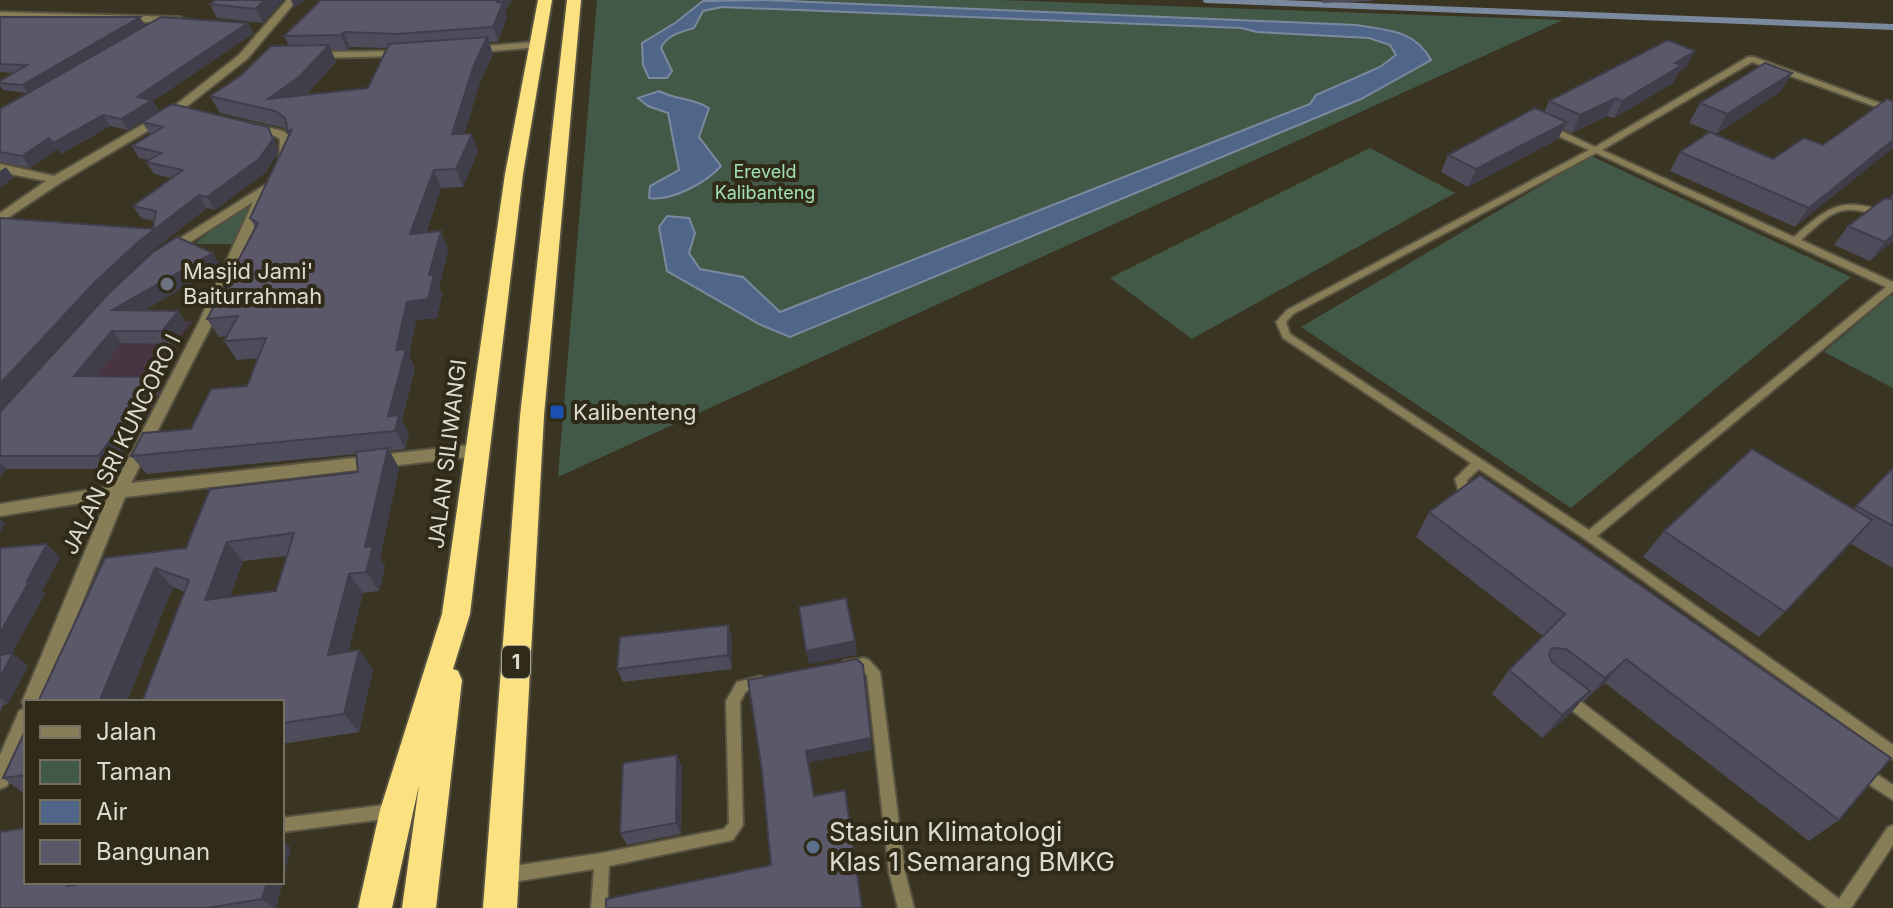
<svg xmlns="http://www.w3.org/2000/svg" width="1893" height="908" viewBox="0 0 1893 908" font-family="Inter,sans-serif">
<rect width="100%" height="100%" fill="#3a3422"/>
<polygon fill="#473641" points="97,319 193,321 142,385 170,386 144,422 6,422"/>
<g fill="#435948">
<polygon points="597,0 999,0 1563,20 558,477"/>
<polygon points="1370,148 1455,193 1192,339 1110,278"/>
<polygon points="1591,156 1851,277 1571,508 1301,327"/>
<polygon points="249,202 254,203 232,244 194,244"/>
<polygon points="1891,295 1893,296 1893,388 1824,352"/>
</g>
<g fill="#4f6689" stroke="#7a899e" stroke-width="2">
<path d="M764,0L1356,25C1387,30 1415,30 1431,60L1361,99L790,337L761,325L667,271L659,227L667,216L689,218L695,233L689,253L700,269L743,277L780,312L1310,104L1316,95L1380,67L1396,55L1390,45L1369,38L1257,32L1241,28L722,7L703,11L694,28C681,32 667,35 661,48L672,71L667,78H649L643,65L642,43L675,23L703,1Z"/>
<path d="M659,91C676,100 693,98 709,108L699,137L721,166C707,182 671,202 649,198L650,186L679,170L668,113L648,106L638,98Z"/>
</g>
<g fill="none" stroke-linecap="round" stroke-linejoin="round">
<polyline stroke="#7a899e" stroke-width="6" points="1206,0 1893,27"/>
<defs>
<g id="lane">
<path d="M1748,57H1754L1893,108V113L1752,62L1602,150L1794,237C1832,203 1843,197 1893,214V220C1842,204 1840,204 1801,240L1893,282V291L1597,536L1893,745V759L1585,539L1479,469L1467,480V484L1480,497L1478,500H1470L1458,489L1455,479L1471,463L1283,338L1276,322L1287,310L1589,150L1547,131V127H1553L1595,147ZM1596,153L1886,287L1589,530L1290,334L1286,322L1293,314Z"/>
<polygon points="864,658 869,660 880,672 905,872 914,908 898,908 889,872 867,675 861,670 848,671 843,669 841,665 843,661"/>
<polygon points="761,676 766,678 768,682 766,686 746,691 740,702 743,825 733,840 609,866 607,908 591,908 594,869 507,883 502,880 499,875 502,870 507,867 602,853 724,829 729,823 726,701 737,682"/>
<polygon points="1566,692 1571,694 1839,899 1888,827 1893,825 1893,845 1851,908 1827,908 1561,702 1559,698 1561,694"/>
<polygon points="1864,766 1893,785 1893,800 1859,778 1857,773 1859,768"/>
<polygon points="392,804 397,806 399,811 397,816 392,818 282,832 282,818"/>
</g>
<g id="street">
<polygon points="287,0 297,0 247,59 181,111 60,183 0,223 0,213 46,181 0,172 0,164 54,176 173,107 239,55"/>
<polygon points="0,12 180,17 185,20 180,23 0,18"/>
<polygon points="536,42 540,43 540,47 470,53 465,50 470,47"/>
<polygon points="403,51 407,52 407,56 314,58 309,55 314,52"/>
<polygon points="249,123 283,131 290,136 289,161 281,161 279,158 280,139 275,136 245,128 245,124"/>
<polygon points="265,185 271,189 259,198 265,202 212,324 131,483 477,444 485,450 477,456 125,497 42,702 26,702 26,741 7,786 0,789 0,755 19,711 25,708 22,702 107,499 0,516 0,504 114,486 198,324 253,202 170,255 160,255 158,252"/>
</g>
<g id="highway">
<polygon points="538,0 552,0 523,174 470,614 453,669 458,671 462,680 436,908 402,908 419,785 392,908 358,908 380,810 442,614 505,174"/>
<polygon points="567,0 581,0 544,416 517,908 483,908 520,416"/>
</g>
</defs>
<use href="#lane" stroke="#585241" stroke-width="4"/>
<use href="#street" stroke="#585241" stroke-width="4"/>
<use href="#highway" stroke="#585241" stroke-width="4"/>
<use href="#lane" fill="#877d57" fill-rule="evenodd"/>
<use href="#street" fill="#877d57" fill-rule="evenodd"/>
<use href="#highway" fill="#fbe17f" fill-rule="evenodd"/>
</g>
<g fill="#4e4c5b" fill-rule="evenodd">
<polygon points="283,0 263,23 217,18 210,4"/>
<path d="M321,0H512L505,11L507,17L498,42H489L493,54L480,82L464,134L478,151L463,187L441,188L426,233L448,250L439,288L442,293L437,318L416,320L409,355L415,368L402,420L409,434L405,449L389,451L399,468L380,558L385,566L379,591L363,593L348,652L373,669L359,732L282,744V702L185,592L105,558L186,548L358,472L356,454L147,474L131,456L191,429L247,386L258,358L237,360L224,341L227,336L219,337L207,319L255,227L250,218L289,134L284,128L220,113L210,96L289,46L284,36ZM350,47L387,48L368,88L306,95L336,62L331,50H347ZM287,556L276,591L230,597L243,561Z"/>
<polygon points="1321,0 1372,0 1372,1 1323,3"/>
<polygon points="0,17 145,25 43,85 254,33 153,101 159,111 128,130 110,126 61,154 57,149 30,168 0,162 0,109 27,93 3,90 0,86 0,81 14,73 0,72"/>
<polygon points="1686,68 1679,72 1673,83 1614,118 1607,116 1572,133 1563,129 1558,139 1468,187 1441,172 1448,155 1544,112 1549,101"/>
<polygon points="1792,73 1780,92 1716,134 1689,123 1700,103"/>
<polygon points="1887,99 1795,227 1670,171 1680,152 1773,159 1823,145"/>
<polygon points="142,122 274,139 279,151 266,172 215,210 207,208 147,255 105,295 0,410 0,218 153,229 154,221 141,218 133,206 172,178 154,174 146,162 149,160 139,158 132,146 150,134"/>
<polygon points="1893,194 1893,241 1870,261 1834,245 1848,226 1889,199"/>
<polygon points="220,266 143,311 178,311 187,324 171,344 122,343 95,376 151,377 161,389 141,421 143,423 109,469 7,469 0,477 0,412 110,292"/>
<polygon points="1893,468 1893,568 1849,543 1785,612 1759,637 1643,557 1664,531 1854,509"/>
<polygon points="1429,512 1839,820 1809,841 1605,683 1584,701 1582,700 1570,714 1542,738 1492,694 1509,670 1543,636 1416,537"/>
<polygon points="0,548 60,557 42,591 45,594 11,654 28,666 8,704 3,705 0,712"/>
<polygon points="728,625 732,638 732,669 623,682 617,669"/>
<polygon points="26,729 26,795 3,778"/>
<polygon points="682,767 681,834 627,845 620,833"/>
<polygon points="291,848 276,908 0,908 26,882 282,882"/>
</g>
<g fill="#403e4a">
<polygon points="264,0 283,0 263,23 256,9"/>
<polygon points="291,0 306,0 294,8"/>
<polygon points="498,0 512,0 505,11 507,17 498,42 493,27 497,2"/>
<polygon points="140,17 145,25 28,93 22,85"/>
<polygon points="248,23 254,33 153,101 159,111 128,130 121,119 137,97"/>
<polygon points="344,32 350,47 347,50 341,35"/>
<polygon points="487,37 493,54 480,82 459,152 452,134 474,65"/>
<polygon points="329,45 336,62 307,94 280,114 268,99"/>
<polygon points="1695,51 1686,68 1679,72 1673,83 1614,118 1622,101 1675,63"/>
<polygon points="1792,73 1780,92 1716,134 1727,114"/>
<polygon points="1616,98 1607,116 1572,133 1580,115"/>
<polygon points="103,115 110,126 61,154 53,143"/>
<polygon points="1567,122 1558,139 1468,187 1476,169"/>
<polygon points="268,127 279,151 266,172 215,210 207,197"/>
<polygon points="472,134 478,151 463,187 456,169"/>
<polygon points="49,138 57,149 30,168 22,156"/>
<polygon points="1893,140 1893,148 1795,227 1809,208"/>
<polygon points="6,167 14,178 0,188 0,171"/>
<polygon points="434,170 441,188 419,252 410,234"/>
<polygon points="199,195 207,208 147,255 105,295 0,410 0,384 95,282 138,242"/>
<polygon points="441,231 448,250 439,288 442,293 437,318 416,320 409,355 415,368 402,420 409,434 405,449 388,416 396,350 407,302 429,275"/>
<polygon points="1893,235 1893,241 1870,261 1885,242"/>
<polygon points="213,253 220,266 122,323 112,310"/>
<polygon points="178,311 187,324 171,344 162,331"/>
<polygon points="112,331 122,343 84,389 74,376"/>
<polygon points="151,377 161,389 141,421 143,423 109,469 98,456"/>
<polygon points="388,448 399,468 380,558 385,566 379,591 366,572 365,547"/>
<polygon points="0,462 7,469 0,477"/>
<polygon points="0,519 5,524 0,532"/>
<polygon points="227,542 243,561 222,620 205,600"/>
<polygon points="47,544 60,557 42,591 45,594 2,669 0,667 0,633"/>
<polygon points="155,568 173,587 127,702 99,702"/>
<polygon points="349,574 363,593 343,674 328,655"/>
<polygon points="728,625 732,638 732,669 728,655"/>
<polygon points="855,641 857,655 809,664 806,651"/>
<polygon points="359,650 373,669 359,732 344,714"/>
<polygon points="13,653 28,666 8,704 0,698 0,677"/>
<polygon points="1626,659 1605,683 1584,701 1605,678"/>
<polygon points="1590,691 1570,714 1542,738 1562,715"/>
<polygon points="871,738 872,750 808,763 806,751"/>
<polygon points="677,755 682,767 681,834 676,823"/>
<polygon points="282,840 291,848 276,908 274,908 262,899 267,882 282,882"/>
<polygon points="68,882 89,882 67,886"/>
</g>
<g fill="#5b586a" stroke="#403e4a" stroke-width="2" fill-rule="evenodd">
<polygon points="215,0 264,0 256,9 210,4"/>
<polygon points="321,0 498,0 497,2 503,3 493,27 396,34 344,32 341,35 284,36"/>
<polygon points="0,17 140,17 22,85 0,83 0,81 27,65 0,64"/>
<polygon points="161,17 248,23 137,97 152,100 121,119 103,115 53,143 49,138 22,156 0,152 0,109"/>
<polygon points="487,37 474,65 452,134 472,134 456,169 434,170 410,234 441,231 429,275 434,275 428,299 407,302 396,350 406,349 388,416 399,415 395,431 131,456 143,433 191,429 211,389 247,386 266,338 224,341 238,316 207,319 258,223 250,218 292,129 288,132 285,118 275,111 210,96 240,76 271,46 329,45 299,77 268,99 368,88 389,44"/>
<polygon points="1668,40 1695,51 1675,63 1682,65 1622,101 1616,98 1580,115 1549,101"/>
<polygon points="1765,63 1792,73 1727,114 1700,103"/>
<polygon points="1887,99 1893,101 1893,140 1809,208 1680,152 1710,132 1773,159 1804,138 1823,145"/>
<polygon points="172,104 268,127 273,139 259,159 207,197 199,195 138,242 95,282 0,384 0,218 153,229 156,211 133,206 183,170 146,162 161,153 132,146 163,127 142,122"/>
<polygon points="1535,108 1567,122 1476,169 1448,155"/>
<polygon points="1885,198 1893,200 1893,235 1885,242 1848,226"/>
<polygon points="177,237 213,253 112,310 178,311 162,331 112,331 74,376 151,377 129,410 133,410 98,456 0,456 0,412 110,292 152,253"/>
<path d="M388,448L365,547L373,546L366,572L349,574L328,655L359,650L344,714L282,723V702H142L189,580L155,568L99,702H38L105,558L186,548L210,489L358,472L356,452ZM294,533L276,591L205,600L227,542Z"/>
<polygon points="1752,449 1872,520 1785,612 1664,531"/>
<polygon points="1893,468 1893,526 1856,506"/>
<polygon points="1480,475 1891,758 1839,820 1626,659 1605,678 1566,649 1552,648 1549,654 1552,662 1590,691 1562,715 1509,670 1565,614 1429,512"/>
<polygon points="47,544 27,581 30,580 0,633 0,548"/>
<polygon points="846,598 855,641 806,651 799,607"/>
<polygon points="728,625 728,655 617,669 620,637"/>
<polygon points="13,653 0,677 0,655"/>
<polygon points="857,659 863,665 871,738 806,751 814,796 845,790 862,908 606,908 606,899 771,865 762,771 748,680"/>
<polygon points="26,729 26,775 3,778"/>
<polygon points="677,755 676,823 620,833 623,763"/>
<polygon points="26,828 26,882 68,882 67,886 90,882 267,882 262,899 207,908 0,908 0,832"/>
</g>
<circle fill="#6b7280" stroke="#302a19" stroke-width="3" cx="167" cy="284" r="8"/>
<rect fill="#1a4fb4" stroke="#302a19" stroke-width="3" x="549" y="404" width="16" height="16" rx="4"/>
<circle fill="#5c6f8a" stroke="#302a19" stroke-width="3" cx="813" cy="847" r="8"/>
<g text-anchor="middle" stroke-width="8" stroke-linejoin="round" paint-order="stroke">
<g font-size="18" fill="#a1e1b2" stroke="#302a19">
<text x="765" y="178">Ereveld<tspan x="765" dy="21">Kalibanteng</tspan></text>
</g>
<rect fill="#302a19" stroke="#aaa599" stroke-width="2" x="502" y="646" width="28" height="32" rx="6"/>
<g font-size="20" font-weight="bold" fill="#dedad0">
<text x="516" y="669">1</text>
</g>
<g font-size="22" fill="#dedad0" stroke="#302a19" text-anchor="start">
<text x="183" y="279">Masjid Jami'<tspan x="183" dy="25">Baiturrahmah</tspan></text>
<text x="573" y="420">Kalibenteng</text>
</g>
<g font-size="22" fill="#dedad0" stroke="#302a19">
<text transform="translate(121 444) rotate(-64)" y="8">JALAN SRI KUNCORO I</text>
<text transform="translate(447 454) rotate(-83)" y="8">JALAN SILIWANGI</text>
</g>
<g font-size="26" fill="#dedad0" stroke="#302a19" text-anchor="start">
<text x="829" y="841">Stasiun Klimatologi<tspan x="829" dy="30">Klas 1 Semarang BMKG</tspan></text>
</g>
</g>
<rect x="24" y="700" width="260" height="184" fill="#302a19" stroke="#767062" stroke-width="2"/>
<rect x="40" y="726" width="40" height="12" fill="#877d57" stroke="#767062" stroke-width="2"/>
<text x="96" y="740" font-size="24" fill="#dedad0">Jalan</text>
<rect x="40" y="760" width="40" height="24" fill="#435948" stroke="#767062" stroke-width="2"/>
<text x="96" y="780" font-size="24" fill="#dedad0">Taman</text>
<rect x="40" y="800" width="40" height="24" fill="#4f6689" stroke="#767062" stroke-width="2"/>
<text x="96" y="820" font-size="24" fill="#dedad0">Air</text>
<rect x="40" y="840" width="40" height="24" fill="#5b586a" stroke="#767062" stroke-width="2"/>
<text x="96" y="860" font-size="24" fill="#dedad0">Bangunan</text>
</svg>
